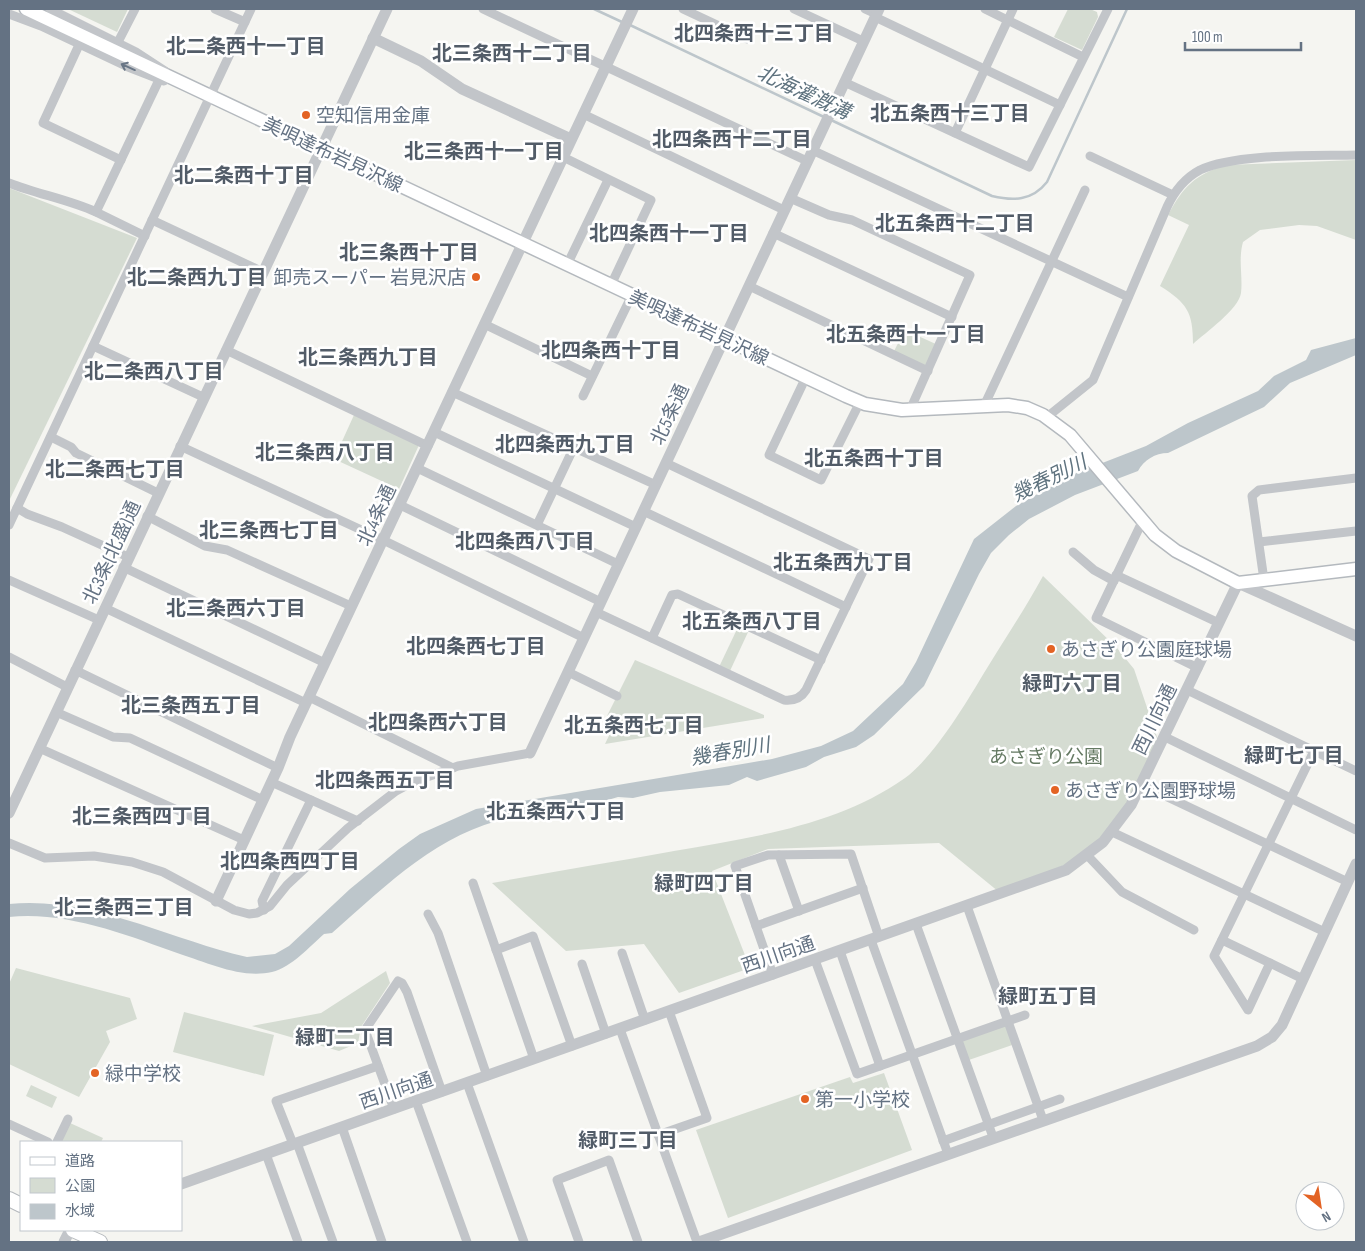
<svg xmlns="http://www.w3.org/2000/svg" width="1365" height="1251" viewBox="0 0 1365 1251" font-family="'Sofia Sans Condensed','Noto Sans JP',sans-serif">
<rect width="100%" height="100%" fill="#f5f5f1"/>
<g fill="#d5dcd2">
<polygon points="68,9 128,9 117,32"/>
<polygon points="1068,9 1090,9 1097,12 1098,17 1082,50 1054,37"/>
<path d="M1356,160V240L1317,226L1299,225L1260,230L1243,242C1238,260 1243,276 1241,293C1239,309 1205,333 1193,344C1193,312 1187,303 1160,286L1189,225L1168,215C1183,187 1195,174 1227,165Z"/>
<polygon points="9,188 137,238 9,501"/>
<polygon points="905,330 938,345 927,369 893,353"/>
<polygon points="354,415 419,445 399,489 334,459"/>
<path d="M1043,576L1117,648L1134,669L1159,743L1142,779L1112,827L1074,861L999,892L939,843L768,849L712,871L750,968L679,993L644,944L566,951L492,883C552,872 613,862 674,851C753,837 837,826 905,778C934,757 966,703 984,673C1004,640 1025,609 1043,576Z"/>
<polygon points="739,625 749,630 729,673 719,667"/>
<polygon points="635,660 764,715 764,718 605,744 616,721 607,716"/>
<polygon points="16,968 130,998 137,1019 106,1031 110,1042 79,1097 9,1064 9,984"/>
<polygon points="386,971 390,983 361,1027 358,1043 339,1051 252,1026 321,1013"/>
<polygon points="184,1012 274,1035 264,1076 173,1052"/>
<polygon points="1008,1022 1015,1044 966,1061 958,1040"/>
<polygon points="884,1073 912,1150 728,1218 696,1130 850,1077 853,1083"/>
<polygon points="31,1085 57,1097 52,1108 26,1096"/>
<polygon points="70,1123 103,1138 101,1142 61,1142"/>
</g>
<path fill="#bdc6cb" d="M1356,338V355L1290,383L1264,407L1168,453C1155,453 1144,460 1138,471L1075,495L1029,519L1009,535L991,553L979,574L924,686L874,735L856,747L824,757L806,767L757,781L747,777L729,785L660,792L633,798L618,797L584,807L565,808L560,813C459,812 403,871 332,933L324,934C309,947 292,967 272,972C242,979 208,963 180,954C126,935 67,911 9,917V904C92,896 168,939 247,957L275,954L289,946L350,889L399,849L420,834L476,809L772,759L821,746L853,731L903,684L916,662L974,539L1016,506L1074,474L1146,446L1188,423L1258,391L1274,376L1306,360L1311,350Z"/>
<g fill="none" stroke-linecap="round" stroke-linejoin="round">
<g stroke="#bdc6cb" stroke-width="2.5">
<polyline points="594,9 622,22"/>
<polyline points="630,25 824,117"/>
<path d="M831,120L992,196C1013,201 1032,201 1047,182L1127,9"/>
</g>
<defs>
<polyline id="secondary" points="26,9 846,396 865,404 902,410 1008,405 1027,408 1043,415 1070,435 1155,535 1176,551 1238,583 1356,569"/>
<g id="primary">
<polyline points="9,1199 21,1205"/>
<polyline points="73,1230 100,1242"/>
</g>
</defs>
<use href="#secondary" stroke="#b4b9be" stroke-width="15"/>
<use href="#primary" stroke="#b5b9bd" stroke-width="16"/>
<g stroke="#c2c5c9" stroke-width="9">
<polyline points="50,9 136,52 165,71"/>
<polyline points="215,9 245,22"/>
<polyline points="483,9 807,161"/>
<polyline points="683,9 747,39"/>
<polyline points="794,9 863,41"/>
<polyline points="865,9 876,14"/>
<polyline points="985,9 1083,57"/>
<polyline points="9,14 41,26 128,67 164,81"/>
<polyline points="875,17 1060,105"/>
<polyline points="118,42 135,9"/>
<polyline points="79,45 43,123 121,160"/>
<polyline points="844,82 1029,167 1108,9"/>
<polyline points="583,114 784,210"/>
<polyline points="955,133 1013,9"/>
<polyline points="812,150 1128,297"/>
<polyline points="1090,156 1173,195"/>
<polyline points="563,157 651,200 611,285"/>
<path d="M9,183C37,194 70,200 96,212"/>
<polyline points="790,198 829,215 852,220 970,275 910,410"/>
<polyline points="152,220 263,272"/>
<polyline points="773,233 952,317"/>
<polyline points="145,236 96,212 159,80"/>
<polyline points="567,265 608,180"/>
<polyline points="749,286 928,371"/>
<polyline points="484,324 592,376"/>
<polyline points="93,346 203,397"/>
<polyline points="226,350 428,446"/>
<polyline points="806,377 769,455 821,480 860,402"/>
<polyline points="452,392 656,485"/>
<polyline points="583,396 632,295"/>
<polyline points="984,406 1085,190"/>
<path d="M1047,417L1093,380L1167,207C1174,192 1185,178 1200,170C1236,153 1314,156 1356,155"/>
<polyline points="434,432 636,527"/>
<polyline points="51,437 71,447 76,453 158,493"/>
<polyline points="180,446 383,540 584,638"/>
<polyline points="417,468 618,564"/>
<polyline points="400,505 601,602"/>
<polyline points="17,508 27,514 62,527 128,557"/>
<polyline points="643,511 846,607"/>
<polyline points="147,516 205,546 227,550 351,606"/>
<polyline points="1142,522 1096,618 1198,668"/>
<polyline points="9,525 251,9"/>
<polyline points="537,525 574,447"/>
<polyline points="1259,542 1356,531"/>
<polyline points="1073,552 1094,570 1114,581"/>
<polyline points="123,567 325,663"/>
<polyline points="1116,575 1219,623"/>
<polyline points="9,580 99,620"/>
<polyline points="1264,580 1252,496 1259,490 1356,478"/>
<polyline points="105,608 306,703"/>
<path d="M596,612L784,700C793,701 801,698 806,690L869,559L666,463"/>
<polyline points="652,638 672,595 678,594 821,660"/>
<polyline points="9,657 67,687"/>
<polyline points="75,670 278,768"/>
<polyline points="568,672 617,696"/>
<polyline points="1187,690 1356,771"/>
<polyline points="309,697 453,768"/>
<polyline points="56,712 113,737 130,738 263,800"/>
<polyline points="1165,737 1356,830"/>
<polyline points="39,748 244,840"/>
<polyline points="271,782 358,821"/>
<polyline points="1142,785 1348,882"/>
<polyline points="1112,832 1325,932"/>
<polyline points="9,843 45,858 94,856 132,862 163,872 234,910 249,914 257,913 270,906 287,885 348,828 396,791 413,782 458,766 530,753"/>
<polyline points="779,855 799,911"/>
<polyline points="1087,855 1122,892 1194,930"/>
<polyline points="473,883 534,1059"/>
<polyline points="967,906 1043,1120"/>
<polyline points="264,910 262,901 311,800"/>
<polyline points="428,914 438,933 487,1076"/>
<polyline points="916,924 993,1137"/>
<polyline points="756,926 863,888"/>
<polyline points="871,940 948,1154"/>
<polyline points="1222,940 1303,979"/>
<polyline points="496,950 533,936 572,1046"/>
<polyline points="840,951 880,1066"/>
<polyline points="622,953 645,1020"/>
<polyline points="815,960 857,1074 1025,1015"/>
<polyline points="1270,963 1248,1010 1214,956 1314,751"/>
<polyline points="582,964 606,1034"/>
<polyline points="773,975 735,866 768,855 851,854 879,937"/>
<polyline points="620,1029 697,1242"/>
<polyline points="467,1083 524,1242"/>
<polyline points="416,1101 467,1242"/>
<polyline points="394,1109 365,1030 398,981 402,983 407,992 442,1092"/>
<polyline points="9,1124 48,1142"/>
<polyline points="342,1127 382,1242"/>
<polyline points="658,1135 707,1118 669,1011"/>
<polyline points="943,1141 1060,1099"/>
<polyline points="57,1142 68,1119"/>
<polyline points="297,1143 333,1242"/>
<polyline points="293,1144 276,1101 378,1066"/>
<polyline points="266,1154 298,1242"/>
<polyline points="579,1242 557,1180 609,1160 638,1242"/>
</g>
<g stroke="#c2c5c9" stroke-width="11">
<polyline points="373,38 421,61 462,89 571,139"/>
<polyline points="530,753 879,9"/>
<polyline points="9,813 387,9"/>
<polyline points="216,901 278,768 290,737 633,9"/>
<polyline points="181,1184 1066,870 1103,842 1131,805 1238,583 1356,636"/>
<polyline points="64,1242 70,1230"/>
<polyline points="699,1242 1257,1046 1272,1037 1282,1025 1356,864"/>
</g>
<use href="#secondary" stroke="#fff" stroke-width="12"/>
<use href="#primary" stroke="#fff" stroke-width="14"/>
</g>
<defs><path id="oneway-shaft" d="M-6 0H5M1.5-3L5.5 0L1.5 3" fill="none" stroke-width="1.6" stroke-linecap="round" stroke-linejoin="round" transform="scale(1.25)"/></defs>
<use stroke="#697686" href="#oneway-shaft" transform="translate(128 67) rotate(-156)"/>
<g fill="#e36324" stroke="#fff" stroke-width="2">
<circle cx="306" cy="115" r="5"/>
<circle cx="476" cy="277" r="5"/>
<circle cx="1051" cy="649" r="5"/>
<circle cx="1055" cy="790" r="5"/>
<circle cx="95" cy="1073" r="5"/>
<circle cx="805" cy="1099" r="5"/>
</g>
<g text-anchor="middle" stroke-width="5" stroke-linejoin="round" paint-order="stroke">
<g font-size="19" fill="#647283" stroke="#fff" text-anchor="start">
<text x="316" y="122">空知信用金庫</text>
<text x="466" y="284" text-anchor="end">卸売スーパー 岩見沢店</text>
<text x="1061" y="656">あさぎり公園庭球場</text>
<text x="1065" y="797">あさぎり公園野球場</text>
<text x="105" y="1080">緑中学校</text>
<text x="815" y="1106">第一小学校</text>
</g>
<g font-size="19" fill="#647283" stroke="#fff">
<text transform="translate(333 154) rotate(25)" y="7">美唄達布岩見沢線</text>
<text transform="translate(699 327) rotate(25)" y="7">美唄達布岩見沢線</text>
<text transform="translate(669 414) rotate(-65)" y="7">北5条通</text>
<text transform="translate(376 515) rotate(-65)" y="7">北4条通</text>
<text transform="translate(111 552) rotate(-65)" y="7">北3条(北盛)通</text>
<text transform="translate(1154 719) rotate(-64)" y="7">西川向通</text>
<text transform="translate(778 954) rotate(-19)" y="7">西川向通</text>
<text transform="translate(396 1090) rotate(-19)" y="7">西川向通</text>
</g>
<g font-size="19" fill="#657a63" stroke="#fff">
<text x="1046" y="763">あさぎり公園</text>
</g>
<g font-size="20" font-weight="bold" fill="#525c68" stroke="#fff">
<text x="754" y="40">北四条西十三丁目</text>
<text x="246" y="53">北二条西十一丁目</text>
<text x="512" y="60">北三条西十二丁目</text>
<text x="950" y="120">北五条西十三丁目</text>
<text x="732" y="146">北四条西十二丁目</text>
<text x="484" y="158">北三条西十一丁目</text>
<text x="244" y="182">北二条西十丁目</text>
<text x="955" y="230">北五条西十二丁目</text>
<text x="669" y="240">北四条西十一丁目</text>
<text x="409" y="259">北三条西十丁目</text>
<text x="197" y="284">北二条西九丁目</text>
<text x="906" y="341">北五条西十一丁目</text>
<text x="611" y="357">北四条西十丁目</text>
<text x="368" y="364">北三条西九丁目</text>
<text x="154" y="378">北二条西八丁目</text>
<text x="565" y="451">北四条西九丁目</text>
<text x="325" y="459">北三条西八丁目</text>
<text x="874" y="465">北五条西十丁目</text>
<text x="115" y="476">北二条西七丁目</text>
<text x="269" y="537">北三条西七丁目</text>
<text x="525" y="548">北四条西八丁目</text>
<text x="843" y="569">北五条西九丁目</text>
<text x="236" y="615">北三条西六丁目</text>
<text x="752" y="628">北五条西八丁目</text>
<text x="476" y="653">北四条西七丁目</text>
<text x="1072" y="690">緑町六丁目</text>
<text x="191" y="712">北三条西五丁目</text>
<text x="438" y="729">北四条西六丁目</text>
<text x="634" y="732">北五条西七丁目</text>
<text x="1294" y="762">緑町七丁目</text>
<text x="385" y="787">北四条西五丁目</text>
<text x="556" y="818">北五条西六丁目</text>
<text x="142" y="823">北三条西四丁目</text>
<text x="290" y="868">北四条西四丁目</text>
<text x="704" y="890">緑町四丁目</text>
<text x="124" y="914">北三条西三丁目</text>
<text x="1048" y="1003">緑町五丁目</text>
<text x="345" y="1044">緑町二丁目</text>
<text x="628" y="1147">緑町三丁目</text>
</g>
<g font-size="20" font-style="italic" fill="#5f737f" stroke="#fff">
<text transform="translate(804 92) rotate(25)" y="7">北海灌漑溝</text>
<text transform="translate(1049 478) rotate(-26)" y="7">幾春別川</text>
<text transform="translate(730 751) rotate(-10)" y="7">幾春別川</text>
</g>
</g>
<rect width="1365" height="1251" fill="none" stroke="#647283" stroke-width="20"/>
<rect x="20" y="1141" width="162" height="90" fill="#ffffff" stroke="#c1c7cd"/>
<rect x="30" y="1157" width="25" height="8" fill="#ffffff" stroke="#c1c7cd"/>
<text x="65" y="1166" font-size="15" fill="#647283">道路</text>
<rect x="30" y="1178" width="25" height="15" fill="#d5dcd2" stroke="#c1c7cd"/>
<text x="65" y="1191" font-size="15" fill="#647283">公園</text>
<rect x="30" y="1204" width="25" height="15" fill="#bdc6cb" stroke="#c1c7cd"/>
<text x="65" y="1216" font-size="15" fill="#647283">水域</text>
<g transform="translate(1320 1206) rotate(150)"><circle r="24" fill="#ffffff" stroke="#c1c7cd"/>
<path d="M0-4L9 19L0 12L-9 19Z" fill="#e36324"/>
<text y="-8" font-size="14" font-weight="bold" text-anchor="middle" fill="#647283">N</text>
</g>
<path d="M1185 42v8h116v-8" fill="none" stroke="#647283" stroke-width="2.5"/>
<text x="1192" y="42" font-size="15" fill="#647283" stroke="#ffffff" stroke-width="4" paint-order="stroke">100 m</text>
</svg>
